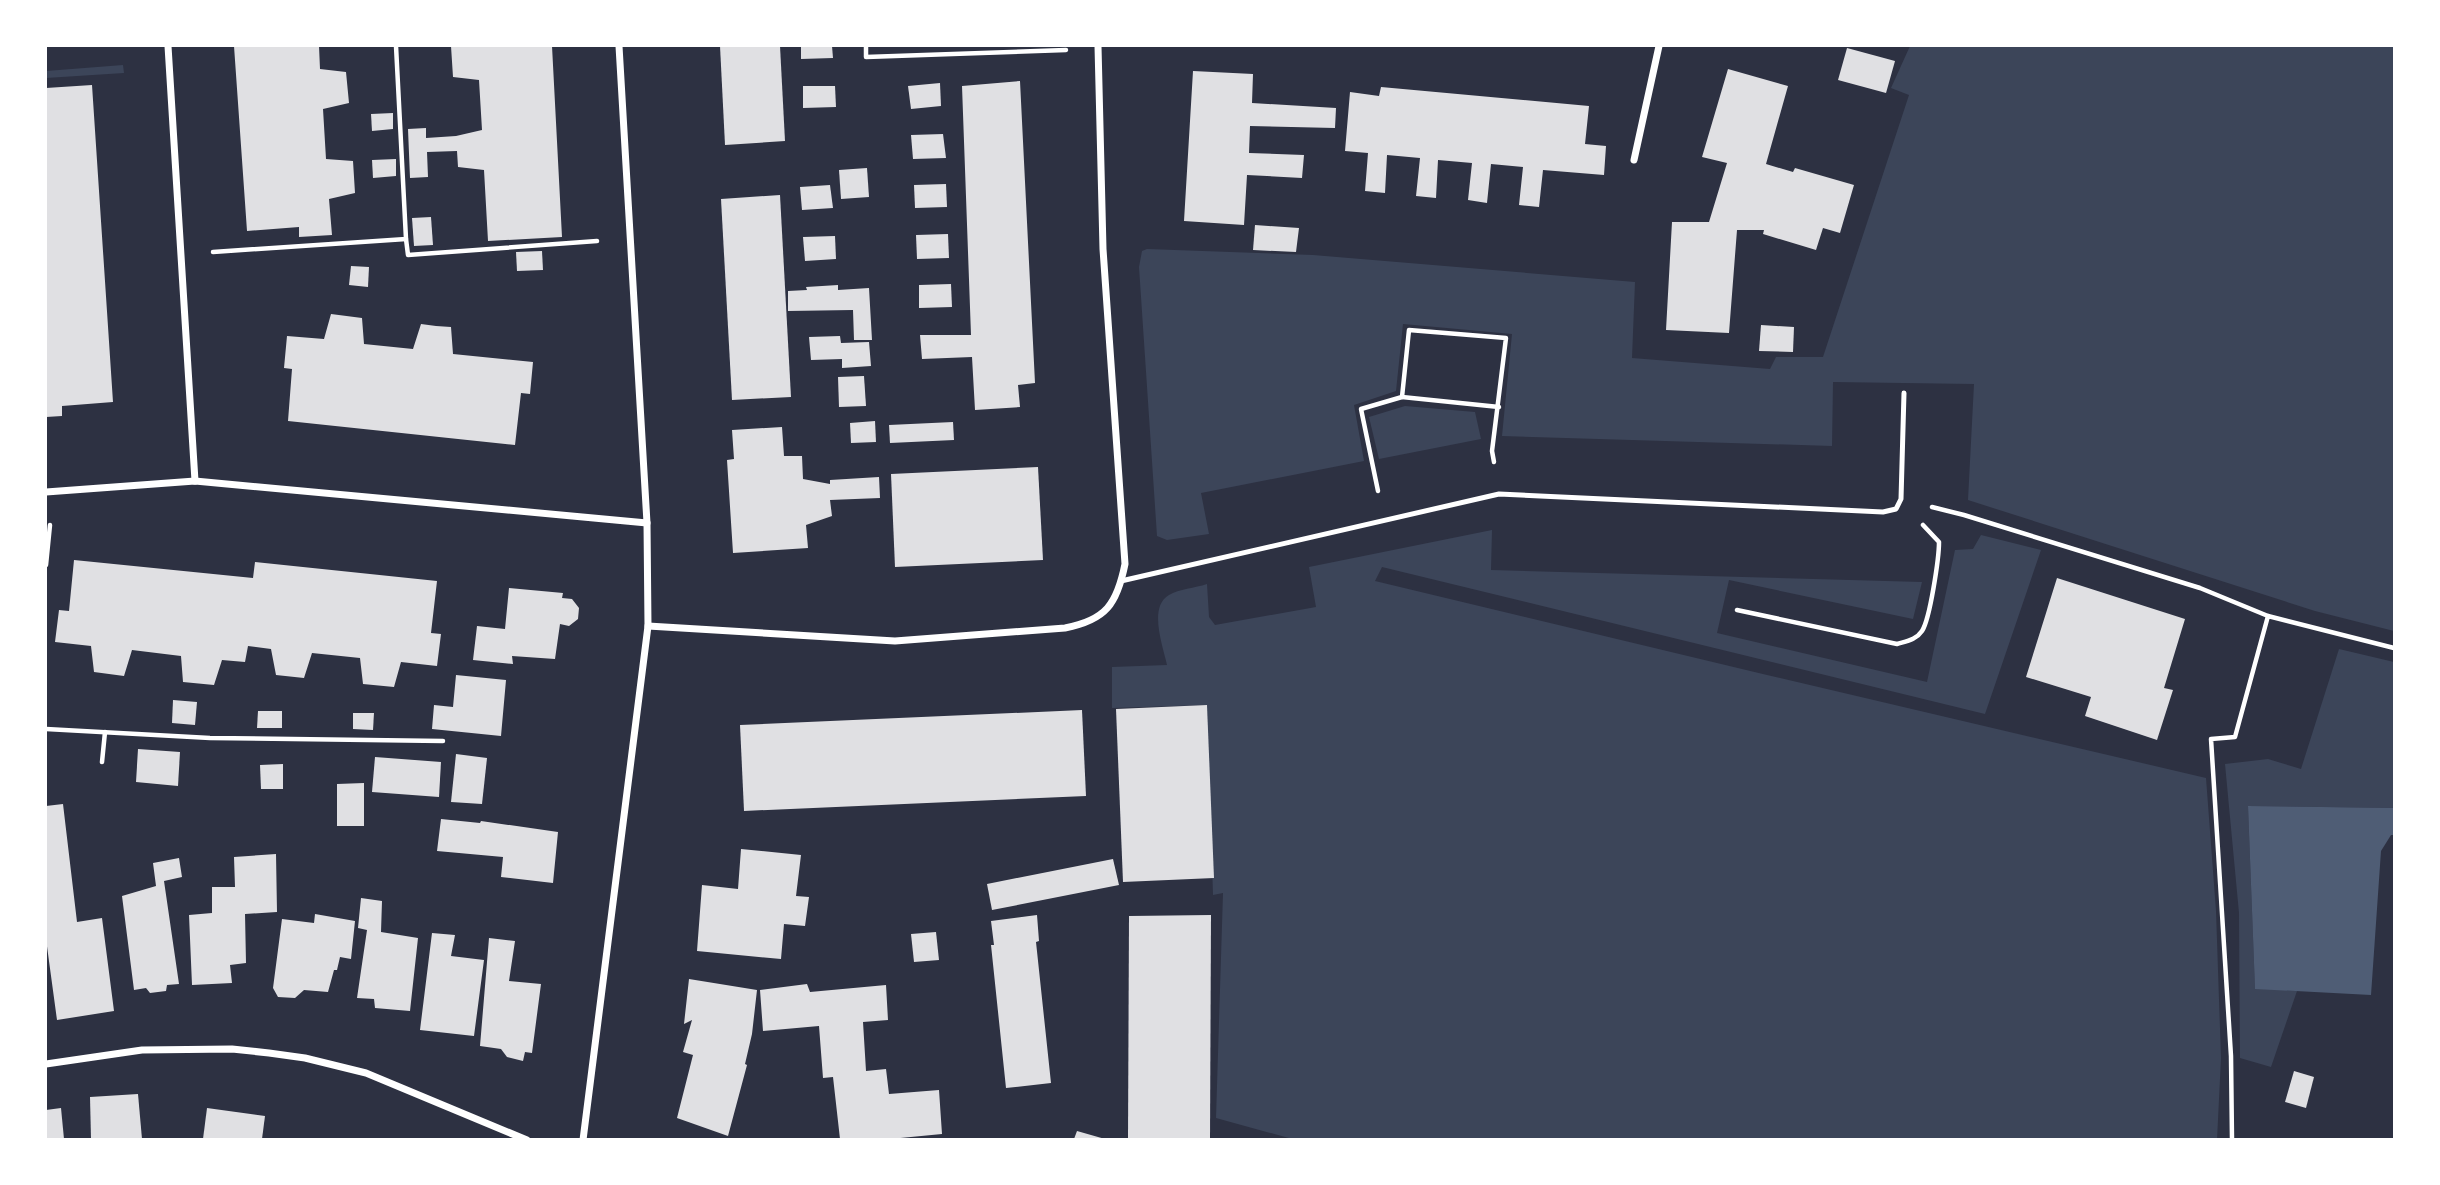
<svg xmlns="http://www.w3.org/2000/svg" width="2440" height="1185" viewBox="0 0 2440 1185" font-family="Poppins,sans-serif">
<rect width="100%" height="100%" fill="#2d3142"/>
<g fill="#3c4559">
<polygon points="1910,46 2394,46 2394,631 2315,611 1968,500 1974,384 1833,382 1832,446 1502,436 1512,334 1403,324 1396,391 1354,405 1364,461 1201,493 1209,534 1167,540 1157,536 1139,267 1142,251 1147,249 1313,255 1635,282 1632,358 1770,369 1776,357 1823,357 1909,95 1891,88"/>
<polygon points="123,65 124,73 46,78 46,71"/>
<polygon points="1405,406 1475,412 1481,439 1379,459 1369,417"/>
<path d="M1492,530L1491,570L1922,582L1913,619L1729,580L1717,633L1927,682L1955,550L1973,549L1981,535L2041,550L1985,714L1382,567L1375,581L1767,675L2206,778L2216,911L2221,1058L2217,1140H1296L1216,1118L1223,893L1213,895L1207,705L1112,708V667L1167,665C1163,646 1148,607 1169,595C1179,589 1195,588 1207,584L1209,617L1215,625L1316,607L1309,567Z"/>
<polygon points="2339,649 2394,662 2394,808 2248,806 2255,988 2297,991 2271,1067 2240,1058 2239,913 2225,764 2268,759 2301,769"/>
</g>
<polygon fill="#4f5d75" points="2248,806 2394,808 2394,835 2391,835 2381,851 2371,995 2255,989"/>
<g fill="#e0e0e3">
<polygon points="234,46 319,46 320,69 346,72 349,103 323,109 326,159 353,161 355,193 329,199 332,235 299,237 299,227 247,231"/>
<polygon points="451,46 552,46 562,237 488,241 484,170 458,167 457,151 427,152 428,177 410,178 408,129 426,128 426,138 456,136 482,130 479,80 453,77"/>
<polygon points="720,46 780,46 785,141 725,145"/>
<polygon points="801,46 832,46 833,58 801,59"/>
<polygon points="1847,48 1895,61 1886,93 1838,80"/>
<polygon points="1728,69 1788,86 1766,164 1793,172 1795,168 1854,185 1840,233 1823,228 1816,250 1763,234 1764,230 1737,230 1729,333 1666,330 1672,222 1709,222 1727,163 1702,157"/>
<polygon points="1193,71 1253,74 1252,103 1336,108 1335,128 1250,126 1249,153 1304,155 1302,178 1247,175 1244,225 1184,221"/>
<polygon points="1020,81 1035,383 1018,385 1020,407 975,410 972,357 922,359 920,335 971,335 962,86"/>
<polygon points="940,83 941,106 911,109 908,86"/>
<polygon points="92,85 113,402 62,406 62,416 46,417 46,88"/>
<polygon points="803,86 835,86 836,107 803,108"/>
<polygon points="1381,87 1589,106 1585,144 1606,146 1604,175 1543,170 1539,207 1519,205 1523,167 1491,164 1487,203 1468,200 1472,163 1438,160 1436,198 1416,196 1420,158 1387,155 1385,193 1365,191 1368,153 1345,151 1350,92 1379,96"/>
<polygon points="393,113 393,129 372,131 371,114"/>
<polygon points="943,134 946,158 913,159 911,135"/>
<polygon points="396,159 396,176 373,178 372,160"/>
<polygon points="867,168 869,197 841,199 839,170"/>
<polygon points="946,184 947,207 915,208 914,185"/>
<polygon points="830,185 833,208 802,210 800,187"/>
<polygon points="780,195 791,397 732,400 721,199"/>
<polygon points="431,217 433,245 414,246 412,218"/>
<polygon points="1255,225 1299,228 1296,252 1253,250"/>
<polygon points="948,234 949,258 917,259 916,235"/>
<polygon points="835,236 836,259 805,261 803,237"/>
<polygon points="542,251 543,270 517,271 516,252"/>
<polygon points="351,266 369,267 368,287 349,285"/>
<polygon points="951,284 952,307 919,308 919,285"/>
<polygon points="838,285 838,290 869,288 872,340 854,340 853,310 788,311 788,291 807,290 806,287"/>
<polygon points="331,314 362,318 364,344 413,349 421,324 436,326 451,327 453,354 533,362 530,394 521,393 515,445 288,421 292,369 284,368 287,336 324,339"/>
<polygon points="1761,325 1794,327 1793,352 1759,351"/>
<polygon points="840,336 841,343 869,342 871,366 842,368 842,359 811,360 809,337"/>
<polygon points="864,376 866,406 839,407 838,377"/>
<polygon points="875,421 876,442 851,443 850,423"/>
<polygon points="953,422 954,440 890,443 889,425"/>
<polygon points="782,427 784,456 802,456 803,479 830,484 830,480 879,477 880,498 830,500 832,516 806,525 808,548 733,553 727,460 734,459 732,430"/>
<polygon points="1038,467 1043,560 895,567 891,474"/>
<polygon points="74,560 253,578 255,562 437,581 431,633 441,634 437,666 401,662 394,687 363,684 360,658 312,653 304,678 276,675 271,649 248,646 245,662 222,660 214,685 183,682 181,656 132,650 124,676 94,672 91,646 55,642 59,610 69,611"/>
<polygon points="2057,578 2185,619 2164,688 2173,690 2157,740 2085,716 2091,697 2026,677"/>
<polygon points="509,588 563,593 562,598 572,599 579,608 578,619 569,626 560,624 555,659 512,656 513,664 473,660 477,626 505,629"/>
<polygon points="456,675 506,680 501,736 432,729 434,705 453,707"/>
<polygon points="173,700 197,702 195,725 172,723"/>
<polygon points="1207,705 1214,878 1123,882 1116,709"/>
<polygon points="1082,710 1086,796 744,811 740,725"/>
<polygon points="258,711 282,711 282,728 257,728"/>
<polygon points="353,713 374,713 373,730 353,729"/>
<polygon points="138,749 180,752 178,786 136,782"/>
<polygon points="456,754 487,758 482,804 451,802"/>
<polygon points="375,757 441,762 439,797 372,792"/>
<polygon points="283,764 283,789 261,789 260,765"/>
<polygon points="364,783 364,826 337,826 337,784"/>
<polygon points="63,804 77,922 102,918 114,1011 57,1020 46,939 46,806"/>
<polygon points="441,819 480,823 481,821 558,832 553,883 501,877 503,857 437,851"/>
<polygon points="741,849 801,855 796,896 809,897 805,926 784,924 781,959 697,951 702,885 738,889"/>
<polygon points="276,854 277,912 245,914 246,963 230,965 232,983 192,985 189,915 212,913 212,887 235,887 234,857"/>
<polygon points="179,858 182,877 164,881 179,984 167,985 166,991 150,993 146,988 134,990 122,896 156,886 153,863"/>
<polygon points="1113,859 1119,885 992,910 987,884"/>
<polygon points="361,898 382,901 381,932 418,938 410,1011 375,1008 374,999 357,998 367,930 358,928"/>
<polygon points="315,914 355,921 351,959 340,957 337,970 334,970 328,992 304,990 295,998 278,997 273,988 282,919 314,923"/>
<polygon points="1037,915 1039,941 1036,942 1051,1083 1006,1088 991,945 994,945 991,921"/>
<polygon points="1211,915 1210,1139 1128,1139 1129,916"/>
<polygon points="936,932 939,960 914,962 911,934"/>
<polygon points="432,933 455,935 451,956 484,960 474,1036 420,1030"/>
<polygon points="489,938 515,941 509,981 541,984 532,1053 525,1052 523,1061 507,1057 501,1049 480,1046"/>
<polygon points="689,979 757,990 752,1034 745,1064 747,1065 728,1136 677,1118 693,1055 683,1052 692,1020 684,1024"/>
<polygon points="807,984 810,992 886,985 888,1020 863,1022 866,1071 886,1069 889,1094 939,1090 942,1134 890,1139 840,1139 833,1077 823,1078 819,1026 763,1031 760,990"/>
<polygon points="2294,1071 2314,1077 2306,1108 2285,1102"/>
<polygon points="138,1094 142,1139 91,1139 90,1097"/>
<polygon points="61,1108 64,1139 46,1139 46,1110"/>
<polygon points="207,1108 265,1116 262,1139 203,1139"/>
<polygon points="1077,1131 1105,1139 1074,1139"/>
</g>
<g fill="none" stroke-linecap="round" stroke-linejoin="round">
<g stroke="#fff" stroke-width="4.5">
<polyline points="866,46 866,57 1066,50"/>
<polyline points="406,239 408,255 597,241"/>
<polyline points="213,252 406,239 396,46"/>
<polyline points="1402,397 1499,407"/>
<polyline points="1378,491 1361,409 1402,397 1409,330 1506,338 1492,451 1494,462"/>
<polyline points="1932,507 1964,515 2200,588 2268,616"/>
<polyline points="46,565 50,525"/>
<path d="M1737,610L1897,644C1907,641 1916,640 1922,631C1930,619 1939,558 1939,542L1923,525"/>
<polyline points="46,729 210,738 443,741"/>
<polyline points="102,762 105,732"/>
<polyline points="2232,1140 2231,1056 2211,739 2235,737 2268,616 2394,648"/>
</g>
<polyline stroke="#fff" stroke-width="5" points="1121,581 1499,494 1883,512 1896,509 1901,499 1904,393"/>
<g stroke="#fff" stroke-width="7">
<polyline points="168,46 195,481"/>
<polyline points="1634,160 1659,46"/>
<polyline points="46,492 195,481 647,523"/>
<path d="M648,626L895,641L1065,628C1106,620 1117,604 1125,564L1103,249L1098,46"/>
<polyline points="46,1064 142,1050 232,1049 269,1053 305,1058 366,1073 527,1140"/>
<polyline points="583,1140 648,626 647,523 619,46"/>
</g>
</g>
<rect width="2440" height="1185" fill="none" stroke="#ffffff" stroke-width="94"/>
</svg>
